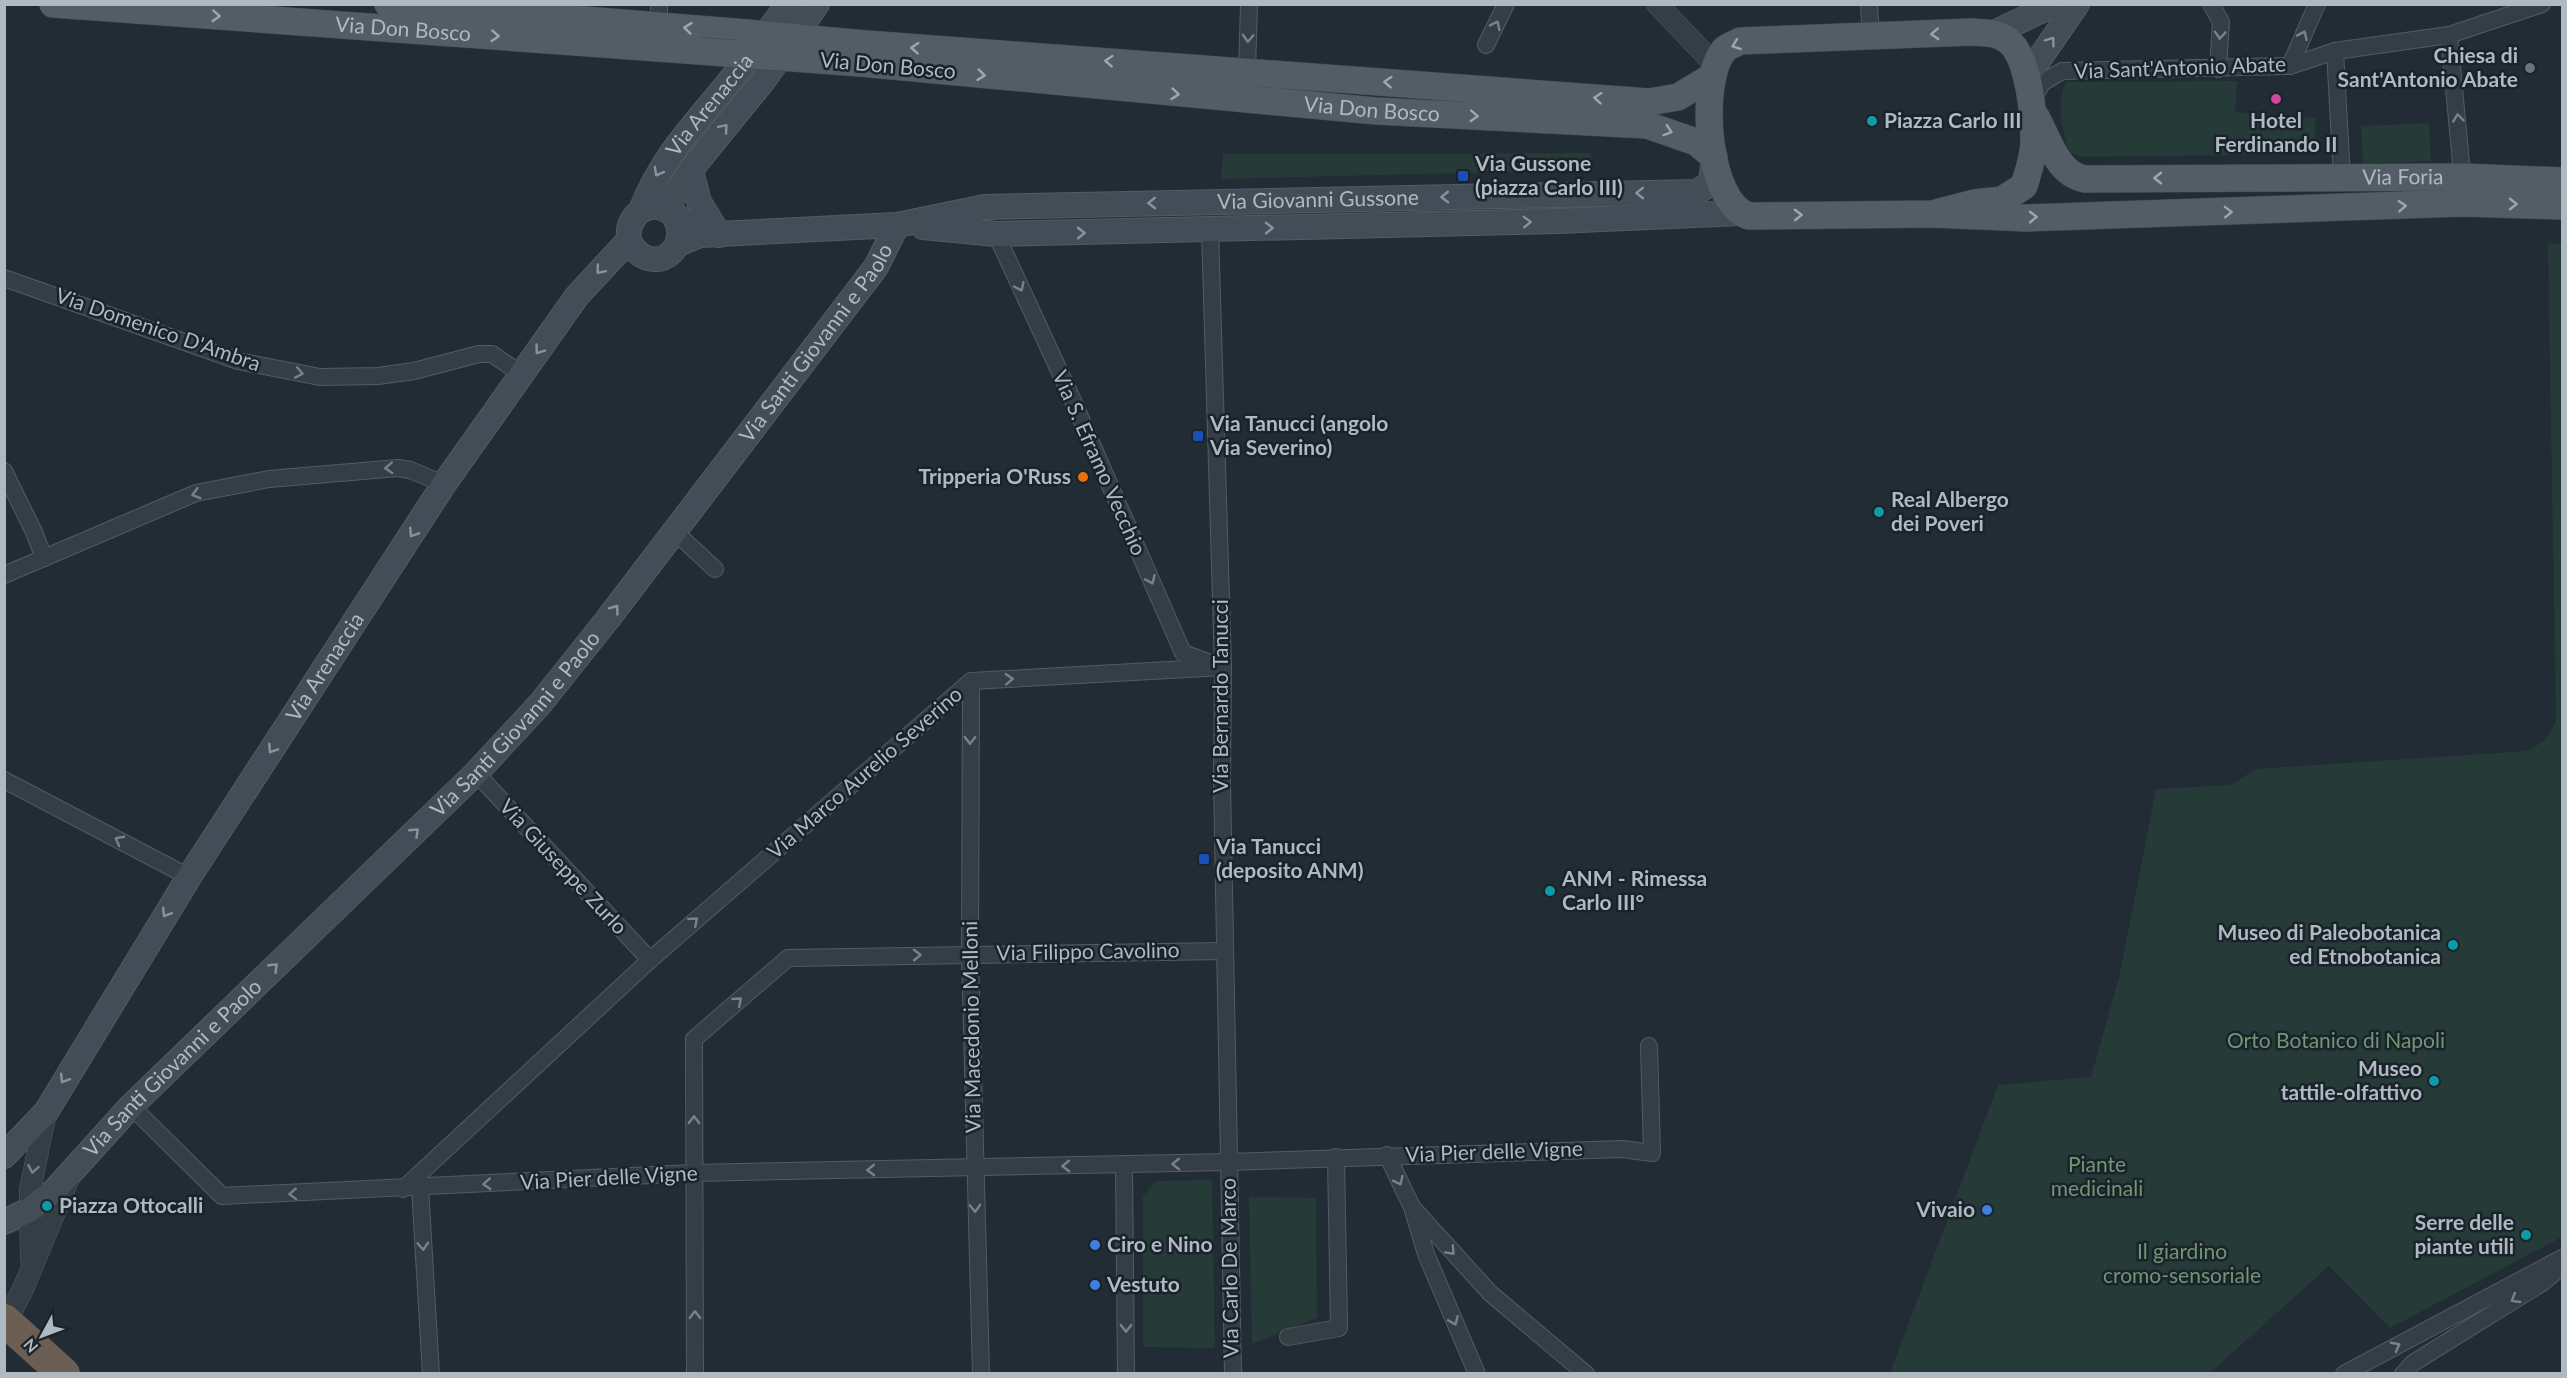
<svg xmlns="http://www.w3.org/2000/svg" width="2567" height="1378" viewBox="0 0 2567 1378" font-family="Lato,sans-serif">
<rect width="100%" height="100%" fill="#222c35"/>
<g fill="#263a38">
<path d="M2237,81L2235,112L2315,118V154L2084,157L2070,153C2062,133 2056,101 2066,82Z"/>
<polygon points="2429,123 2431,161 2363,164 2361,126"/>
<polygon points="1591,153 1593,170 1221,179 1223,154"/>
<polygon points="2548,243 2562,244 2562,1237 2390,1328 2329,1266 2210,1373 1890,1373 1998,1085 2091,1077 2119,978 2156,789 2232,785 2255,769 2528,751 2545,740 2556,722"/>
<polygon points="1212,1180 1215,1348 1143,1347 1143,1196 1157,1181"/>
<polygon points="1249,1197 1316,1198 1317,1318 1252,1344"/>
</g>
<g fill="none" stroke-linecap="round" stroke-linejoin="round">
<defs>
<g id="minor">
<polyline points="1869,4 1871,37"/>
<polyline points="2211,4 2221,22 2218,69"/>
<polyline points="659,25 659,4"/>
<polyline points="2449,35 2463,184"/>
<polyline points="1486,45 1506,4"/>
<polyline points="2335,51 2342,178"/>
<polyline points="2290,66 2317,4"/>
<polyline points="1247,71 1249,4"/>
<polyline points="2032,102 2042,83 2062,71 2290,66 2335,51 2449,35 2542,4"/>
<polyline points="1210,230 1223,667 1222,781 1233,1374"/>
<polyline points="996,234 1070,394 1183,653 1216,665"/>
<polyline points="4,278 238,361 320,377 378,376 414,371 479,354 492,354 521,374"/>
<polyline points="4,471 34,532 44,558"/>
<polyline points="674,531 715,569"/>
<polyline points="4,575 196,493 269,479 398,468 410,470 444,484"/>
<polyline points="971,681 970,954 981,1374"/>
<polyline points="476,773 650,960"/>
<polyline points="4,780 189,877"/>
<polyline points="131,1106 222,1196 693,1173 1228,1162 1623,1149 1652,1153 1649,1046"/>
<polyline points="1387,1155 1412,1207 1426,1254 1477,1374"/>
<polyline points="1124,1165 1126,1374"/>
<polyline points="420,1188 431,1374"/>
<polyline points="403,1189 650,960 971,681 1223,667"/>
<polyline points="1412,1207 1490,1293 1586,1374"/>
<polyline points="1288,1337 1339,1328 1336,1157"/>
<polyline points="695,1374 694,1039 788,958 1225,951"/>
<polyline points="2344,1374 2562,1258"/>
<polyline points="2403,1374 2413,1363 2542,1283 2560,1268"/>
</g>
<g id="tertiary">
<polyline points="1657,4 1716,66"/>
<polyline points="31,1259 30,1190 46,1112"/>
<polyline points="4,1326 23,1289 69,1178"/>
</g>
<g id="secondary">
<polyline points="1994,33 2055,4"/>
<polyline points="2026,78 2077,4"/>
<polyline points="691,171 699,202 719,235"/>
<polyline points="665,209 697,162 763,81 817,4"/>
<path id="s1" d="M641,210C664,153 695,125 732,78C752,54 770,29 788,4"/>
<path d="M674,216C692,244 661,274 636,251C619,235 634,204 658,207C672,209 688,226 700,235"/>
<polyline points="923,227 996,234 1557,221 1740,213"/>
<path id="s2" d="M678,244L700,235L897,225L985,207L1697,192L1711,183L1714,157"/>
<path id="s3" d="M4,1156L46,1112L189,877L444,484L577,296L629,240"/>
<path id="s4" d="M4,1222L29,1210L55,1190L131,1106L476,773L540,704L607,620L876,267L897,225"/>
</g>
<g id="primary">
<path id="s5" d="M53,4L699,51"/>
<polyline points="388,4 747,33"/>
<polyline points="854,43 1649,102 1678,97 1713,76"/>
<path id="s6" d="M860,63L1376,111L1647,125L1696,142L1714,157"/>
<path id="s7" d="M2036,117C2049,140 2057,174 2085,179L2464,177L2562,181"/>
<path d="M1932,214L1974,203L2002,200L2024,186C2028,172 2034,157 2034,141C2034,116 2029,55 2007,40C1996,32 1985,33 1972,32L1740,41C1735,44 1728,46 1724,50C1698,81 1706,203 1749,216L1932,214L2027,218L2463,203L2562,206"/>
</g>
</defs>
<use href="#minor" stroke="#525c63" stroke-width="18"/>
<use href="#tertiary" stroke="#525c63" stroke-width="22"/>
<use href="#secondary" stroke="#525c63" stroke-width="26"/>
<use href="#primary" stroke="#3e474f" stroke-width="28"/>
<use href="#minor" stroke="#353e45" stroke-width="16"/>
<use href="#tertiary" stroke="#353e45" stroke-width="21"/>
<use href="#secondary" stroke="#434d58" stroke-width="24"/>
<use href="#primary" stroke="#535d65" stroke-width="27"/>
<defs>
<g id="primary-bridge">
<polyline points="747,33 854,43"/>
<polyline points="699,51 860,63"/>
</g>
<polyline id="motorway-bridge" points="4,1320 64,1374"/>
</defs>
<use href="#primary-bridge" stroke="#3e474f" stroke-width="28" stroke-linecap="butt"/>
<use href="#motorway-bridge" stroke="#3f4950" stroke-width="33" stroke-linecap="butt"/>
<use href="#primary-bridge" stroke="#535d65" stroke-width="27"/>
<use href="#motorway-bridge" stroke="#6b5e52" stroke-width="32"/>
</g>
<defs><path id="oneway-chevron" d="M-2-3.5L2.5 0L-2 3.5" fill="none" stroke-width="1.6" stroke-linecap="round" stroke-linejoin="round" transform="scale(1.5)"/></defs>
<g stroke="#9da7af">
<use href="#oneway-chevron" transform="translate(216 16) rotate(4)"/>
<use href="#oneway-chevron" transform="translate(688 28) rotate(-174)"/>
<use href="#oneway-chevron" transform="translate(1935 34) rotate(177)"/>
<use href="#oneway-chevron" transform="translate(495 36) rotate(4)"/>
<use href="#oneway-chevron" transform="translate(1736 45) rotate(160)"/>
<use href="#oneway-chevron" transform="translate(915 48) rotate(-176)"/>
<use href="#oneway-chevron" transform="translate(1109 61) rotate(-176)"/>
<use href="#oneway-chevron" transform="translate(981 75) rotate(6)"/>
<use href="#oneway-chevron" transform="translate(1388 82) rotate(-176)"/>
<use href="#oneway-chevron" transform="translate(1175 94) rotate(6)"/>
<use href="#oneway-chevron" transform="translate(1598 98) rotate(-175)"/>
<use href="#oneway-chevron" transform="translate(1474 116) rotate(3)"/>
<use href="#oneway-chevron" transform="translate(1668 131) rotate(18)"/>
<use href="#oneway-chevron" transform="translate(2158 178) rotate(180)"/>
<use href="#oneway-chevron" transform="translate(2513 204) rotate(1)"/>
<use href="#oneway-chevron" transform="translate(2402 206) rotate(-3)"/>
<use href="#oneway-chevron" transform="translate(2228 212) rotate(-2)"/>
<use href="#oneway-chevron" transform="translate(1798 215) rotate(-1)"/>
<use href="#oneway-chevron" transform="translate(2033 217) rotate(-1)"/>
</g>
<g stroke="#78828a">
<use href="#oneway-chevron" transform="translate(1496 25) rotate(-64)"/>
<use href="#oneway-chevron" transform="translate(2220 35) rotate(94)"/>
<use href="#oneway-chevron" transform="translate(2303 35) rotate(-66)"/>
<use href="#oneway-chevron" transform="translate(1248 38) rotate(92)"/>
<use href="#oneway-chevron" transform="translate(2458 118) rotate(-96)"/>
<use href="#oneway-chevron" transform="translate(1020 287) rotate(65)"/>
<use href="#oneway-chevron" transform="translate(299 373) rotate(11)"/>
<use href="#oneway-chevron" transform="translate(389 468) rotate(177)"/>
<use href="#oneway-chevron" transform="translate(196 494) rotate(164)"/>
<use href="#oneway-chevron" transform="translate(1151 580) rotate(66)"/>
<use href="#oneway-chevron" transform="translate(1009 679) rotate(-3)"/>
<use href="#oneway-chevron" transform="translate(970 740) rotate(90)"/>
<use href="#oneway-chevron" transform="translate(119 840) rotate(-152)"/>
<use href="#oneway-chevron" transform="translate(694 921) rotate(-41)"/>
<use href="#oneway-chevron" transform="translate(917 955) rotate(-1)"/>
<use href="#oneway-chevron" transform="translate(738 1001) rotate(-41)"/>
<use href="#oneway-chevron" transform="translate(694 1120) rotate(-90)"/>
<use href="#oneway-chevron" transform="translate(1176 1164) rotate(179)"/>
<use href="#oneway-chevron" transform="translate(1066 1166) rotate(179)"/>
<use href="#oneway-chevron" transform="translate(33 1169) rotate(100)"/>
<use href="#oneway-chevron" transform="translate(871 1170) rotate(179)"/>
<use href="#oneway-chevron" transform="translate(1399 1181) rotate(64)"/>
<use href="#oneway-chevron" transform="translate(487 1184) rotate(177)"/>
<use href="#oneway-chevron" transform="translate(293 1194) rotate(178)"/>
<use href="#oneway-chevron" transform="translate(975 1208) rotate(88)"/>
<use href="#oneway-chevron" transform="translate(423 1246) rotate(87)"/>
<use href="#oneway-chevron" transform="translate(1451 1251) rotate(47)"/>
<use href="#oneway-chevron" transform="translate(2515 1299) rotate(149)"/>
<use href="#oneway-chevron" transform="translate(695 1315) rotate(-91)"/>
<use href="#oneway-chevron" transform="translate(1454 1321) rotate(67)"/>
<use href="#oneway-chevron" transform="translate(1126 1328) rotate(90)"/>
<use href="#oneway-chevron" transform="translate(2396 1346) rotate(-28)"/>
</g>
<g stroke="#89939d">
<use href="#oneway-chevron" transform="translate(2051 41) rotate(-54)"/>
<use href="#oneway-chevron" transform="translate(724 128) rotate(-50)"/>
<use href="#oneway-chevron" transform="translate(658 172) rotate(119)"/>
<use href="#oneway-chevron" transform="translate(1640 193) rotate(179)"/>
<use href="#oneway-chevron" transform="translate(1445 197) rotate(179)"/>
<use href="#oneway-chevron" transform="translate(1152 203) rotate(179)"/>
<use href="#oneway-chevron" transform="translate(1527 222) rotate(-2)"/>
<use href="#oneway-chevron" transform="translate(1269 228) rotate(-1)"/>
<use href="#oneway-chevron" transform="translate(1081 233) rotate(-1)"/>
<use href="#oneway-chevron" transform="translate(600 270) rotate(130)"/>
<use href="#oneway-chevron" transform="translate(539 350) rotate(126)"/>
<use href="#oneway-chevron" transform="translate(413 533) rotate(123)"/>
<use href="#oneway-chevron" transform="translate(615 609) rotate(-53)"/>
<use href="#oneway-chevron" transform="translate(272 749) rotate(123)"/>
<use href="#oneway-chevron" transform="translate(415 832) rotate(-44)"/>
<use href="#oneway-chevron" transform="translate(166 913) rotate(122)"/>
<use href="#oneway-chevron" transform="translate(274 967) rotate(-44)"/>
<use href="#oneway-chevron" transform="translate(64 1079) rotate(122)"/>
</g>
<circle fill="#6b7280" stroke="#1a232a" stroke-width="2" cx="2530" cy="68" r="6"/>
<circle fill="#d1479c" stroke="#1a232a" stroke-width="2" cx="2276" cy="99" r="6"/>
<g fill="#0f9aa8" stroke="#1a232a" stroke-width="2">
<circle cx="1872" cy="121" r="6"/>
<circle cx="1879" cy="512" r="6"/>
<circle cx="1550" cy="891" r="6"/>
<circle cx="2453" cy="945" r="6"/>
<circle cx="2434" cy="1081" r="6"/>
<circle cx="47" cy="1206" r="6"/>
<circle cx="2526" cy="1235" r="6"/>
</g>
<g fill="#1a4fb4" stroke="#1a232a" stroke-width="2">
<rect x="1457" y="170" width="12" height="12" rx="3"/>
<rect x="1192" y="430" width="12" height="12" rx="3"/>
<rect x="1198" y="853" width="12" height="12" rx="3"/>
</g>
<circle fill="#e8710a" stroke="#1a232a" stroke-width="2" cx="1083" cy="477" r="6"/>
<g fill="#3f7fe0" stroke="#1a232a" stroke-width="2">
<circle cx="1987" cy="1210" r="6"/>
<circle cx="1095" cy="1245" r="6"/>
<circle cx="1095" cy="1285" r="6"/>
</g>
<g text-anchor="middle" stroke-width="5" stroke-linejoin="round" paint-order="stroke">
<g font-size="21" fill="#afb9c2" stroke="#1a232a">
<text dy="7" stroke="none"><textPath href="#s5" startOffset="351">Via Don Bosco</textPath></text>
<text transform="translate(888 66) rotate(5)" y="7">Via Don Bosco</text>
<text transform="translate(2180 68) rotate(-2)" y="7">Via Sant'Antonio Abate</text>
<text dy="7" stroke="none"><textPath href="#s1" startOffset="126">Via Arenaccia</textPath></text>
<text dy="7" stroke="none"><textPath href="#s6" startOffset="514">Via Don Bosco</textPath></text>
<text dy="7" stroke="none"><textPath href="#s7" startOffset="400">Via Foria</textPath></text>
<text dy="7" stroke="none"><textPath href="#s2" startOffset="644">Via Giovanni Gussone</textPath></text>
<text transform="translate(158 330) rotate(19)" y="7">Via Domenico D'Ambra</text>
<text dy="7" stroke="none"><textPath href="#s4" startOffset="1202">Via Santi Giovanni e Paolo</textPath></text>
<text transform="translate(1099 463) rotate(66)" y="7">Via S. Eframo Vecchio</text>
<text dy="7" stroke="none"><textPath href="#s3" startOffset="586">Via Arenaccia</textPath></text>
<text transform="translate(1221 696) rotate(-90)" y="7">Via Bernardo Tanucci</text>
<text dy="7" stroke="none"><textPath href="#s4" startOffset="716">Via Santi Giovanni e Paolo</textPath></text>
<text transform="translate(865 773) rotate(-41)" y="7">Via Marco Aurelio Severino</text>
<text transform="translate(563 867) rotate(47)" y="7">Via Giuseppe Zurlo</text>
<text transform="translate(1088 952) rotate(-1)" y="7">Via Filippo Cavolino</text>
<text transform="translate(972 1027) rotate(-91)" y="7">Via Macedonio Melloni</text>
<text dy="7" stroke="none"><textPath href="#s4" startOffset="230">Via Santi Giovanni e Paolo</textPath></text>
<text transform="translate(1494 1152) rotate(-2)" y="7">Via Pier delle Vigne</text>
<text transform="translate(609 1178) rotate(-3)" y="7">Via Pier delle Vigne</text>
<text transform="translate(1230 1268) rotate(-91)" y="7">Via Carlo De Marco</text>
</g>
<g font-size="21" font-weight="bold" fill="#afb9c2" stroke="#1a232a" text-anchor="start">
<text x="2518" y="63" text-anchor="end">Chiesa di<tspan x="2518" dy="24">Sant'Antonio Abate</tspan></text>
<text x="1884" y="128">Piazza Carlo III</text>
<text x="2276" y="128" text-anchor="middle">Hotel<tspan x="2276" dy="24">Ferdinando II</tspan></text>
<text x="1475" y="171">Via Gussone<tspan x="1475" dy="24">(piazza Carlo III)</tspan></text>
<text x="1210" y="431">Via Tanucci (angolo<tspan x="1210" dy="24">Via Severino)</tspan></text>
<text x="1071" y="484" text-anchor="end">Tripperia O'Russ</text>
<text x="1891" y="507">Real Albergo<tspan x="1891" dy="24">dei Poveri</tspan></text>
<text x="1216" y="854">Via Tanucci<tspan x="1216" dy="24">(deposito ANM)</tspan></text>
<text x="1562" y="886">ANM - Rimessa<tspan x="1562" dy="24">Carlo III°</tspan></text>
<text x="2441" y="940" text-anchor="end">Museo di Paleobotanica<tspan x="2441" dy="24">ed Etnobotanica</tspan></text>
<text x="2422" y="1076" text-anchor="end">Museo<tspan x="2422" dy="24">tattile-olfattivo</tspan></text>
<text x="59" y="1213">Piazza Ottocalli</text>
<text x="1975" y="1217" text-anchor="end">Vivaio</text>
<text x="2514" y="1230" text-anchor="end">Serre delle<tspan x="2514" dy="24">piante utili</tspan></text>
<text x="1107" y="1252">Ciro e Nino</text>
<text x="1107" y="1292">Vestuto</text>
</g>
<g font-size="21" fill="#709674" stroke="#1a232a">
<text x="2336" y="1048">Orto Botanico di Napoli</text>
<text x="2097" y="1172">Piante<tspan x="2097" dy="24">medicinali</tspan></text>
<text x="2182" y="1259">Il giardino<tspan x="2182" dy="24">cromo-sensoriale</tspan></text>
</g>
</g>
<rect width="2567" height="1378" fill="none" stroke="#afb9c2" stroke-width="12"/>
<g transform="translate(42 1336) rotate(229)" stroke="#1a232a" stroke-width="4.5" paint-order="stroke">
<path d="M0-4.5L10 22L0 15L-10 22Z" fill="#afb9c2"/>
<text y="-9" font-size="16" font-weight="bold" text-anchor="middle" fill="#afb9c2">N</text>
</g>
</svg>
